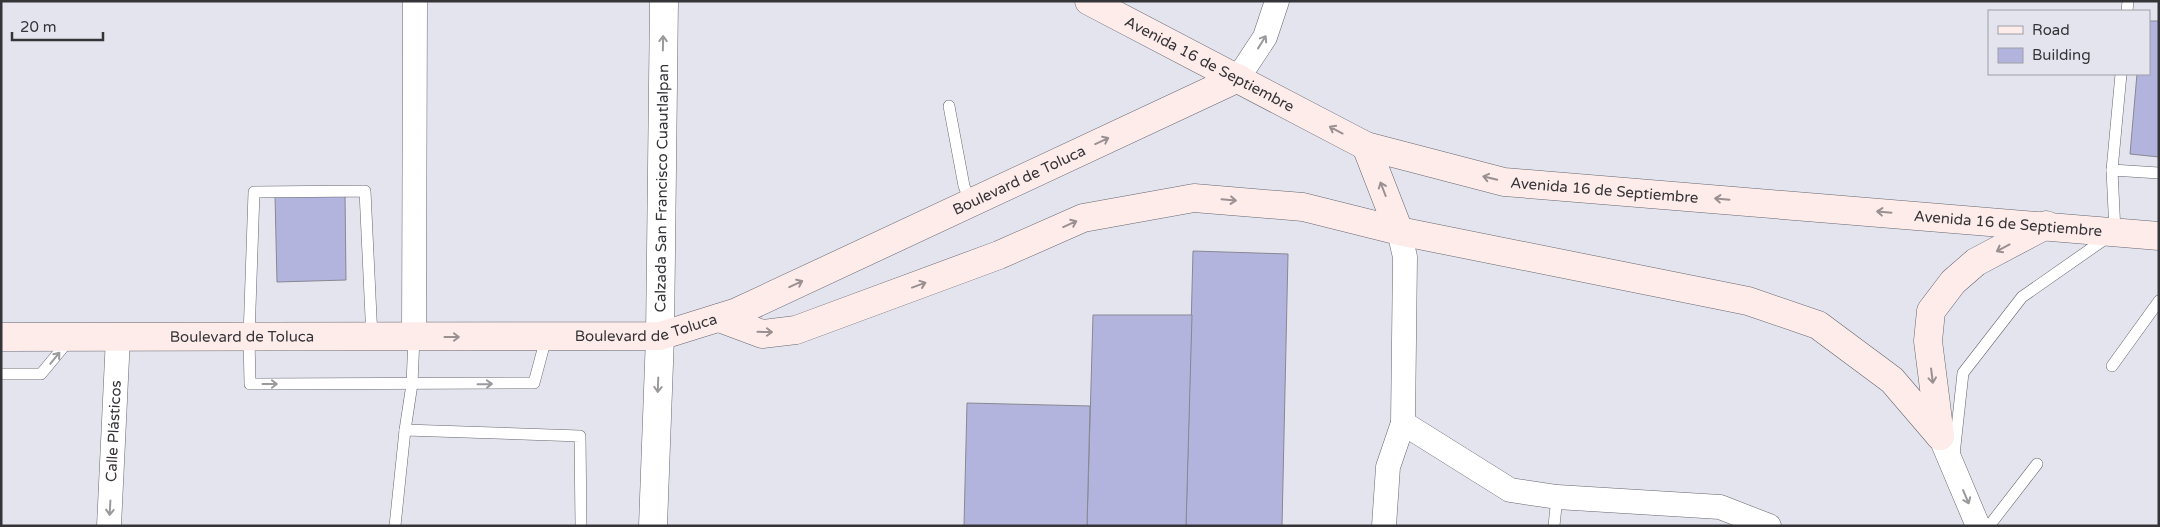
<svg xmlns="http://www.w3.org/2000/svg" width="2160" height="527" viewBox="0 0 2160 527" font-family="'Varela Round',sans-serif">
<rect width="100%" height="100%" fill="#e4e4ef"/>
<g fill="#b3b4de" stroke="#878891">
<polygon points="2149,21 2159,21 2159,157 2130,154 2137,74 2149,74"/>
<polygon points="345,194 346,280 277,282 275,195"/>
<polygon points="1193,251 1288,254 1282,526 1186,526"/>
<polygon points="1093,315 1192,315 1186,526 1087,526"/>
<polygon points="967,403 1090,406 1087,526 964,526"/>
</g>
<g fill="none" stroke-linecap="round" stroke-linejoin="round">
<defs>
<g id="service">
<polyline points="2127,11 2128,1"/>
<polyline points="949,106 964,186 971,203"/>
<polyline points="2112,170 2121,74"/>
<polyline points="372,338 365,191 254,192 249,337 250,384 534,383 546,338"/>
<polyline points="2112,366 2159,301"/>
<polyline points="1,374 41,374 70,339"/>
<polyline points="405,430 412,384 414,337"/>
<polyline points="1954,455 1963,373 2022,297 2115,232 2112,170 2159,173"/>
<polyline points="395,526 405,430 580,436 581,526"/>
<polyline points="1554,526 1557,497"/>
<polyline points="1989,526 2037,464"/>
</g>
<g id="minor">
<polyline points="1238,78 1265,37 1277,1"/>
<polyline points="1399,231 1405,257 1403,423 1510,490 1557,497 1720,507 1769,526"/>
<polyline points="414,337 415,1"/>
<polyline points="1940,436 1978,526"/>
<path id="s1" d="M109,526L118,337"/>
<polyline points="1384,526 1388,467 1403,423"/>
</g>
<g id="tertiary">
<path id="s2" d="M653,526L660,336L664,1"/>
</g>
<g id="secondary">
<path id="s3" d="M1089,1L1366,146L1504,182L2159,236"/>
<polyline points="1366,146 1399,231"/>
<polyline points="719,318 762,334 796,330 999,255 1083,218 1194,198 1303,207 1399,231 1748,301 1818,325 1892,380 1940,436"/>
<path id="s4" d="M1,337L660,336L737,312L1238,78"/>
<polyline points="1940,436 1928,341 1931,311 1953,282 1976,262 2046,225"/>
</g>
</defs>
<use href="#service" stroke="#65666f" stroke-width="12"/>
<use href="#minor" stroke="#65666f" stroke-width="25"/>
<use href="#tertiary" stroke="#65666f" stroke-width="29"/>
<use href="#secondary" stroke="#65666f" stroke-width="29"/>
<use href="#service" stroke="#fff" stroke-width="11"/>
<use href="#minor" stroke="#fff" stroke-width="24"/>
<use href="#tertiary" stroke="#fff" stroke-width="28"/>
<use href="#secondary" stroke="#feecea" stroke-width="28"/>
</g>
<defs><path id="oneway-shaft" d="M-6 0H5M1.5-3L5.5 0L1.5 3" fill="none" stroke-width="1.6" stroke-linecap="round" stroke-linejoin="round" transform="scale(1.25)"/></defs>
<g stroke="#9a9a9c">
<use href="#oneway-shaft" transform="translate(1262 42) rotate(-58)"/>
<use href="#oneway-shaft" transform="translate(663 43) rotate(-89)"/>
<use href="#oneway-shaft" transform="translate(55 358) rotate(-51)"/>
<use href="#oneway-shaft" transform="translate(270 384)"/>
<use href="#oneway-shaft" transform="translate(485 384) rotate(-1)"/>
<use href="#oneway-shaft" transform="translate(658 385) rotate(92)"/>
<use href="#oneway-shaft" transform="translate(1966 497) rotate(67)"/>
<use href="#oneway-shaft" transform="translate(110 508) rotate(93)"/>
</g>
<g stroke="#9a9092">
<use href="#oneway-shaft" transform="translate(1336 130) rotate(-152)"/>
<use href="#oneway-shaft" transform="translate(1102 141) rotate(-25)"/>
<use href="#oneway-shaft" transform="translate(1490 178) rotate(-166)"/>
<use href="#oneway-shaft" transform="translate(1383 189) rotate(-111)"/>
<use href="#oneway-shaft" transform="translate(1722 199) rotate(-175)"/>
<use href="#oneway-shaft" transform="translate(1229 200) rotate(5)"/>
<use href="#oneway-shaft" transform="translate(1884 212) rotate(-175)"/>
<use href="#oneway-shaft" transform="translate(1070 224) rotate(-24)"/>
<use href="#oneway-shaft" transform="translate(2003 248) rotate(152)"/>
<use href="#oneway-shaft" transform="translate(796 284) rotate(-25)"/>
<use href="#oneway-shaft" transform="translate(919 285) rotate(-20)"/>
<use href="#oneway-shaft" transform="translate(765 332) rotate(1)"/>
<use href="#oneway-shaft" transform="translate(452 337)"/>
<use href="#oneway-shaft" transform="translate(1932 376) rotate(83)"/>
</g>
<g text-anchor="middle" stroke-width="4.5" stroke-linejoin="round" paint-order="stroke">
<g font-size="15" fill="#353539" stroke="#e4e4ef">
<text dy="5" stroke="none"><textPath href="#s3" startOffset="136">Avenida 16 de Septiembre</textPath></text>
<text dy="5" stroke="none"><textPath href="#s4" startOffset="1051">Boulevard de Toluca</textPath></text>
<text dy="5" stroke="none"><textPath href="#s2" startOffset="338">Calzada San Francisco Cuautlalpan</textPath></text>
<text dy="5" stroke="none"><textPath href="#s3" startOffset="556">Avenida 16 de Septiembre</textPath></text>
<text dy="5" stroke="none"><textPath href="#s3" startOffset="961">Avenida 16 de Septiembre</textPath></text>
<text dy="5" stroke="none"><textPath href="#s4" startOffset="646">Boulevard de Toluca</textPath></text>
<text dy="5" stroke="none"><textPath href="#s4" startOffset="241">Boulevard de Toluca</textPath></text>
<text dy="5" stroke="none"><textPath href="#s1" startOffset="95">Calle Plásticos</textPath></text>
</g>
</g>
<rect width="2160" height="527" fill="none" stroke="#353539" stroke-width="5"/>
<rect x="1988" y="10" width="162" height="65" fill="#e4e4ef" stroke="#9e9ea6"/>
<rect x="1998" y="26" width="25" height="8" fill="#feecea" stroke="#9e9ea6"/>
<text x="2032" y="35" font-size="15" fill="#353539">Road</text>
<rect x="1998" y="48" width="25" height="15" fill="#b3b4de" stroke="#9e9ea6"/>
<text x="2032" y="60" font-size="15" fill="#353539">Building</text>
<path d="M12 32v8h91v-8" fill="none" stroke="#353539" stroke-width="2.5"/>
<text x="20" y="32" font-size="15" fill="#353539" stroke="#e4e4ef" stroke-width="4" paint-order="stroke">20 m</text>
</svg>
